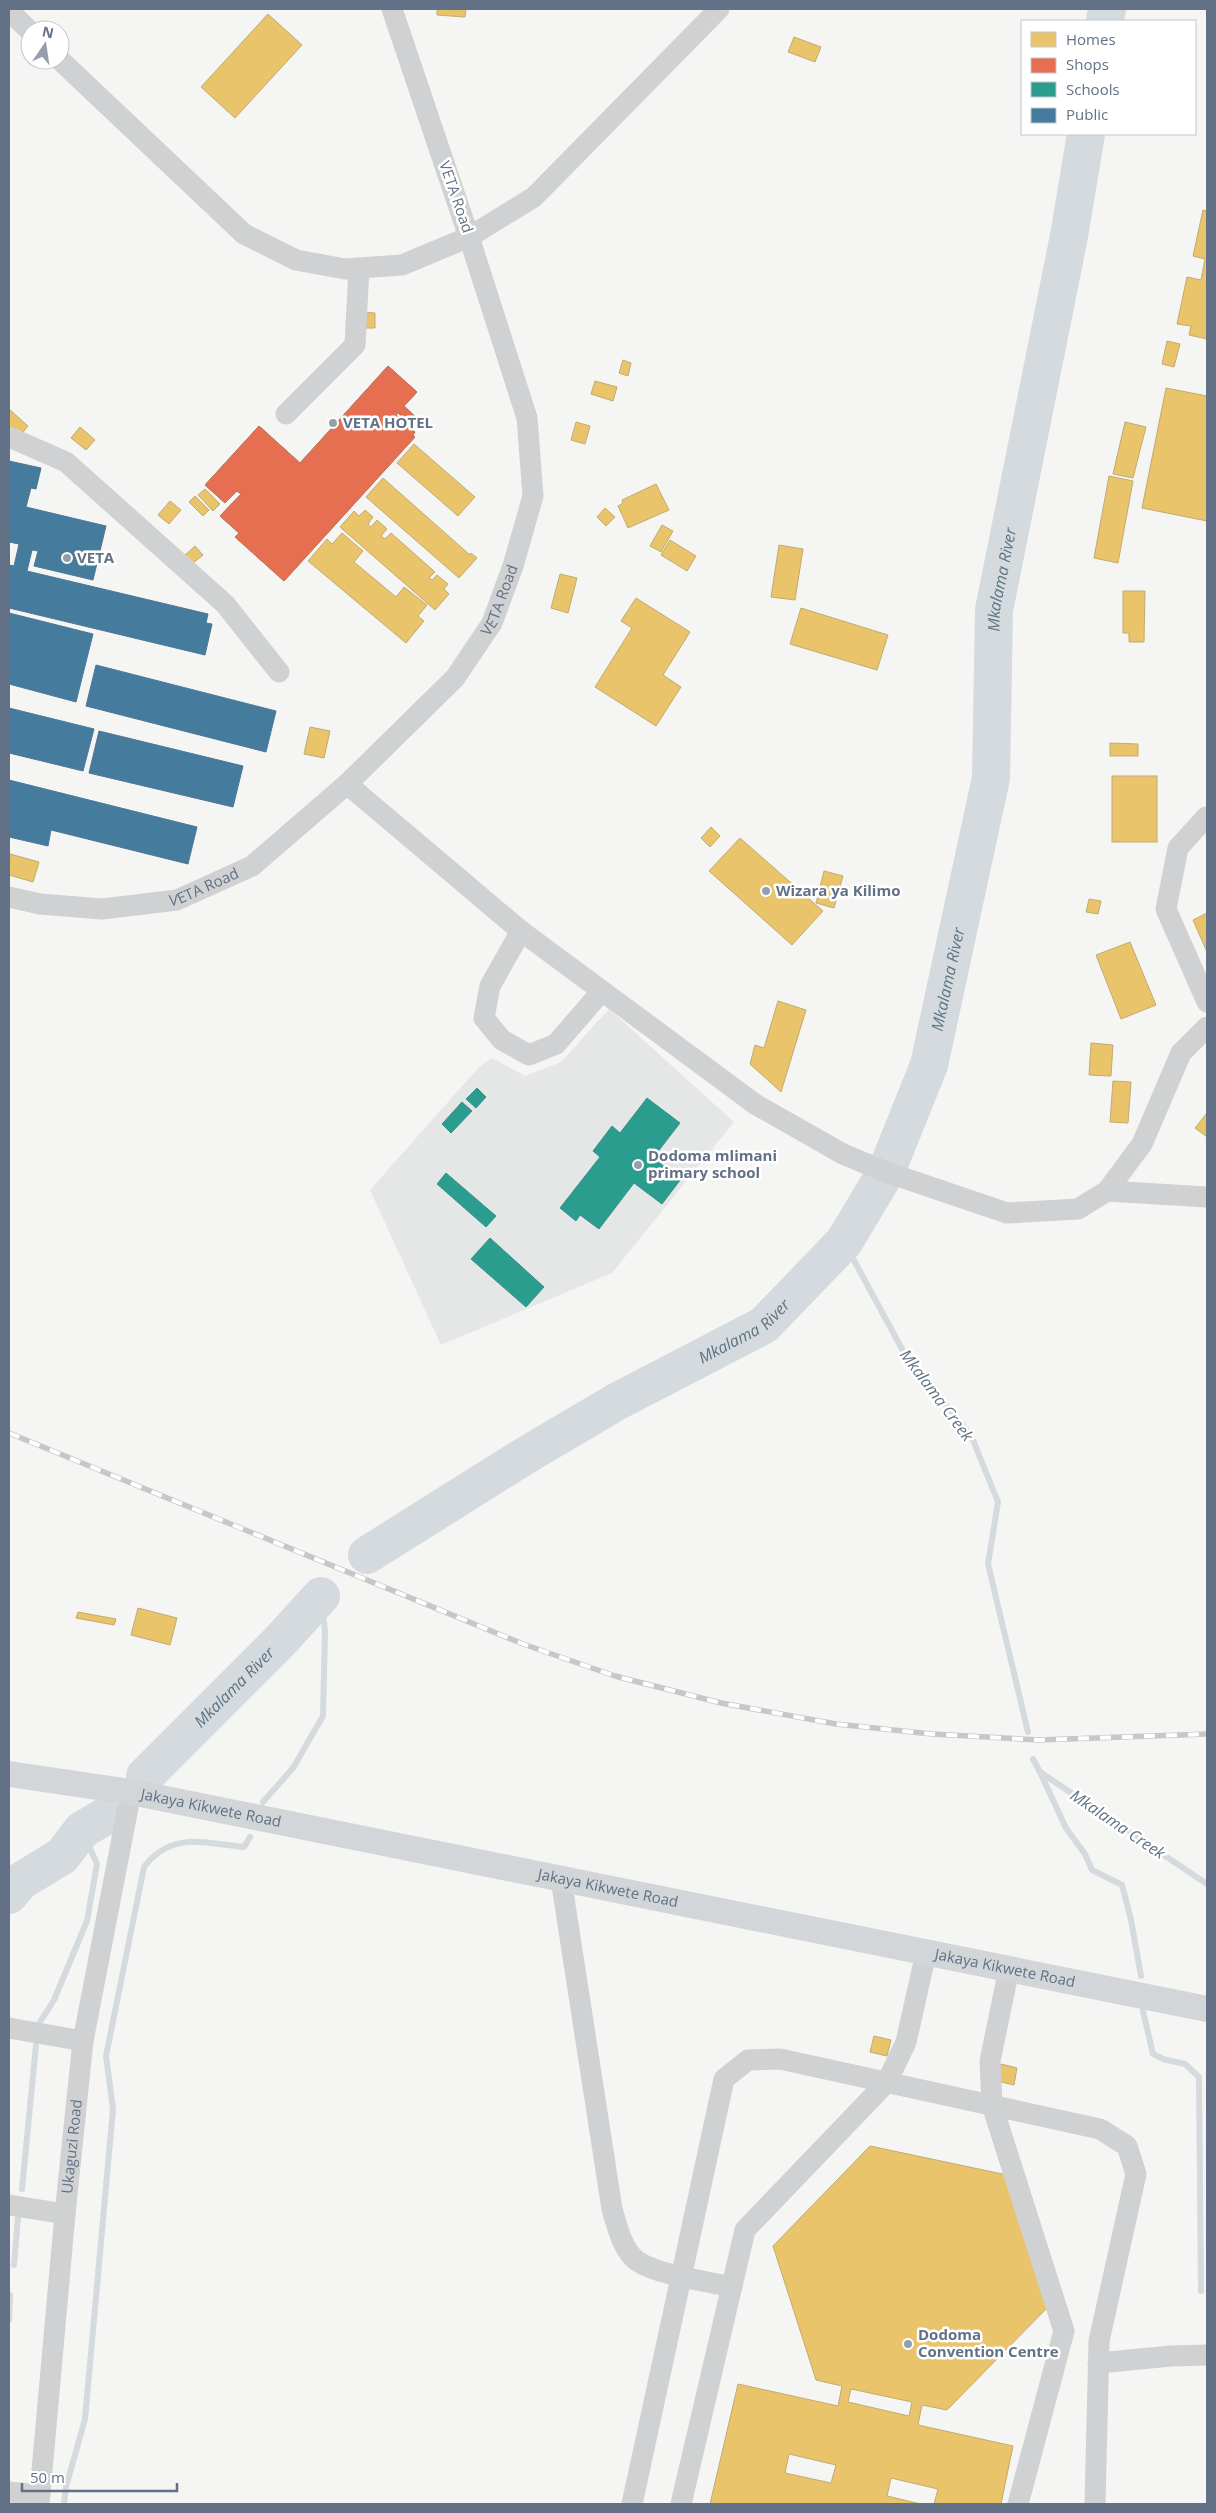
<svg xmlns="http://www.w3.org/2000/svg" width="1216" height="2513" viewBox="0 0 1216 2513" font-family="'Open Sans',sans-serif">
<rect width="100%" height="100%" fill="#f5f5f3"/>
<polygon fill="#e5e6e6" points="609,1009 734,1122 612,1273 441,1345 370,1190 479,1067 492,1058 525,1076 561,1062"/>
<g fill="#e9c46a" stroke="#c0ab72" fill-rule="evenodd">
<polygon points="437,9 466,9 465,17 437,15"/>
<polygon points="268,14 302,45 235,118 201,87"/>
<polygon points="794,37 821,47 815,62 788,52"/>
<polygon points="1203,210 1207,211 1207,339 1189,335 1191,326 1177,324 1187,277 1201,280 1205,259 1193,256"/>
<polygon points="359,312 375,313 375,328 359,328"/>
<polygon points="1167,341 1180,344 1174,367 1162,364"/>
<polygon points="623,360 631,363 628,376 619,373"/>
<path d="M388,366L417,392L404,406L420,421L414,428L398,413L396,415L415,432L413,435L415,437L284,581L235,537L239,533L220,516L241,494L237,491L225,503L205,485L259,426L300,463ZM391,420L403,431L352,486L341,476ZM240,470L245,475L239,482L234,477ZM257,483L267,492L271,488L276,492L268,500L253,486ZM328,490L340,500L313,531L301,520Z"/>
<polygon points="595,381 617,387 613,401 591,394"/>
<polygon points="1166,388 1207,396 1207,521 1142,508"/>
<polygon points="9,409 28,426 20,436 9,426"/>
<polygon points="576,422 590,426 585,444 571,440"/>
<polygon points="1125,422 1146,427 1133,478 1113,474"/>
<polygon points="80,427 95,440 86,450 71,438"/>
<polygon points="414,444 475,497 458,516 397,463"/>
<polygon points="1109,476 1133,481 1118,563 1094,558"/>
<polygon points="383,478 470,555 471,553 477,558 459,578 366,497"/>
<polygon points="656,484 669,510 628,528 618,506 623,503 622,500"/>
<polygon points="205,489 220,504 213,511 198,495"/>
<polygon points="195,496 209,510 203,516 189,502"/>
<polygon points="170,501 181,510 169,524 158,515"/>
<polygon points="605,508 615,517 606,526 597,517"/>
<polygon points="365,510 373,517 368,524 371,527 377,520 387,529 381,536 385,539 391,533 435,572 429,578 432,580 437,575 448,584 444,589 449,594 435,610 340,527 354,511 359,516"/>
<polygon points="662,525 673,531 661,552 650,546"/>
<polygon points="342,533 363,551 354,562 396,597 404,587 427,605 418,616 424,621 406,643 308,561 327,539 332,544"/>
<polygon points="670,540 696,556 687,571 661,555"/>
<polygon points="779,545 803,549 795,600 771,597"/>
<polygon points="195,546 203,555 192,564 184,556"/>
<polygon points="560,574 577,578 568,613 551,608"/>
<polygon points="1123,591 1145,591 1144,642 1129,642 1129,633 1123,633"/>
<polygon points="636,598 690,632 663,675 681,687 656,726 595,687 632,628 621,621"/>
<polygon points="801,608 888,635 877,670 790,644"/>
<polygon points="310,727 330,731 324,758 304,754"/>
<polygon points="1110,743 1138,744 1138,756 1110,756"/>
<rect x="1112" y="776" width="45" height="66"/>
<polygon points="711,827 720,836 710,847 701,838"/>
<polygon points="740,838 823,911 792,945 709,871"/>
<polygon points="10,854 39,862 33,882 9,875"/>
<polygon points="824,871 843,876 834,908 816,903"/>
<polygon points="1089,899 1101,901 1098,914 1086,912"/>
<polygon points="1207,913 1207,952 1193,920"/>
<polygon points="1130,942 1156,1005 1121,1019 1096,955"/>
<polygon points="778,1001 806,1010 781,1092 750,1064 755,1045 764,1048"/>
<polygon points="1091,1043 1113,1045 1111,1076 1089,1075"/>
<polygon points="1113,1081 1131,1082 1128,1123 1110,1122"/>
<polygon points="1207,1113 1207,1137 1195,1128"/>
<polygon points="138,1608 177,1618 170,1645 131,1635"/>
<polygon points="78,1612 116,1619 114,1625 76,1618"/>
<polygon points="874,2036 891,2040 887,2056 870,2052"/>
<polygon points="1001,2064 1017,2068 1014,2085 997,2081"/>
<path d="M870,2146L1007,2175L1047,2308L947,2410L922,2405L918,2425L1013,2446L1001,2504H934L938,2489L891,2478L887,2496L921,2504H710L738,2384L838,2406L842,2386L816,2380L773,2246ZM851,2389L912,2402L909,2416L848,2402ZM789,2454L836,2465L831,2483L785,2473Z"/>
</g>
<polygon fill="#e76f51" stroke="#bf7061" points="388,366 417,392 404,406 420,421 414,428 398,413 396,415 415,432 413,435 415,437 284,581 235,537 239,533 220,516 241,494 237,491 225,503 205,485 259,426 300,463"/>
<g fill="#2a9d8f" stroke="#3b908c">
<polygon points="477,1088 486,1097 476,1108 466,1099"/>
<polygon points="647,1098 680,1123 653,1158 681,1179 662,1204 634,1183 599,1229 580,1215 576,1221 560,1208 600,1157 593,1151 612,1126 620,1133"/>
<polygon points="462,1102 472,1111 451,1133 442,1124"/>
<polygon points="446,1173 496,1216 486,1227 437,1184"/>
<polygon points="490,1238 544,1287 526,1307 471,1259"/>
</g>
<g fill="#457b9d" stroke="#4e7896">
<polygon points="9,461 41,468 36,489 31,488 26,507 106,526 93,580 34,566 38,551 32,550 27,571 208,614 206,623 212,624 205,655 9,608 9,565 14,566 19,544 9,542"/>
<polygon points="9,613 93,634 76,702 9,684"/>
<polygon points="96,665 276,711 266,752 86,706"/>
<polygon points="9,708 94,729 83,771 9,753"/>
<polygon points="99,731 243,766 233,807 89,773"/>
<polygon points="9,780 197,827 188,864 51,830 48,846 9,837"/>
</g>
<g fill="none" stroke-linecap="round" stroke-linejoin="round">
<g stroke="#d4dade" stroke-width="6">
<polyline points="844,1242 908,1360 971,1435 998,1502 988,1564 1028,1732"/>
<polyline points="1033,1759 1040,1772 1207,1884"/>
<polyline points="1040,1772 1066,1828 1085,1854 1092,1870 1122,1885 1131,1920 1141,1976"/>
<polyline points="263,1802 293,1768 323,1716 325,1631 321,1596"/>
<polyline points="1143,2011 1153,2054 1163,2059 1185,2064 1199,2077 1201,2291"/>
<polyline points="40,2022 54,2000 87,1921 97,1864 82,1830"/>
<polyline points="22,2189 36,2045"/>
<polyline points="14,2265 18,2217"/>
<polyline points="9,2320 10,2295"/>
<path d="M64,2504L66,2487L85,2419L113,2109L106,2056L144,1867C171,1831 205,1843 244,1847L250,1837"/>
</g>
<g stroke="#d4dade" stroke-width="38">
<polyline points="1105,21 1107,9"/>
<path id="s1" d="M367,1555L523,1457L616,1402L764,1325L844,1242L886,1172L929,1065L991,778L994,610L1069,236L1086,134"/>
<path id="s2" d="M145,1776L280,1641L321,1596"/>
<polyline points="9,1895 21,1881 62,1856 82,1830 104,1817"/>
</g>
<g stroke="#d0d1d2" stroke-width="21">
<polyline points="9,11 30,31"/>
<polyline points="60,60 244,234 296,260 345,269 402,265 469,237 534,197 719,9"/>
<polyline points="286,414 355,345 359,268"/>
<polyline points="9,437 66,462 225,604 279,672"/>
<polyline points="347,784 521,931 755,1104 843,1154 886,1172 1007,1213 1078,1209 1107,1191 1142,1144 1181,1053 1207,1027"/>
<polyline points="1206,817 1178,848 1166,909 1207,1002"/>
<path id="s3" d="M9,897L40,904L102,909L177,900L252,866L347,784L455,678L492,623L513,566L533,496L527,418L469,237L392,9"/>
<polyline points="521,931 490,986 484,1018 502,1040 529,1055 556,1044 602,991"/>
<polyline points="1107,1191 1207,1197"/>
<path d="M561,1879L612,2209C617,2225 622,2250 637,2261C658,2275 706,2281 732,2287"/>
<polyline points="1009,1969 990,2061 992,2105 1064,2331 1018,2504"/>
<polyline points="9,2028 83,2041"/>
<polyline points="9,2205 65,2214"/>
<polyline points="1098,2363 1171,2356 1207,2355"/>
<polyline points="9,2492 40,2495"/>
<path id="s4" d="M39,2504L65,2214L83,2041L131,1792"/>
<polyline points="632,2504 724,2079 748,2060 780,2059 1100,2129 1127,2146 1136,2174 1099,2341 1095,2504"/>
<polyline points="681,2504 745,2230 887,2082 906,2042 926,1953"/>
</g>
<path stroke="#d2d6d9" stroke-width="26" id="s5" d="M9,1774L131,1792L1207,2009"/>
<defs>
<polyline id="rail" points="9,1433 523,1644 615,1676 721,1703 836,1724 932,1734 1039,1740 1207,1734"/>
</defs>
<use href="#rail" stroke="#c7c7c8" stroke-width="5.5"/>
<use href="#rail" stroke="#fff" stroke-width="4" stroke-dasharray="11" stroke-linecap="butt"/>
</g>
<g fill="#959fac" stroke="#fff" stroke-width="2">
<circle cx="333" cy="423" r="5"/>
<circle cx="67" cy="558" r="5"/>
<circle cx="766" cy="891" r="5"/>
<circle cx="638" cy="1165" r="5"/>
<circle cx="908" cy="2344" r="5"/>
</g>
<g text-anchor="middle" stroke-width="5" stroke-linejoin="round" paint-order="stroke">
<g font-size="15" fill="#627186" stroke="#fff">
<text transform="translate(456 197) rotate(71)" y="5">VETA Road</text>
<text dy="5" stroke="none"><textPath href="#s3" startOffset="619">VETA Road</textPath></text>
<text dy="5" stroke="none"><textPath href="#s3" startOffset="199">VETA Road</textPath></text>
<text dy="5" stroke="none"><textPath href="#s5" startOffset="205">Jakaya Kikwete Road</textPath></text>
<text dy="5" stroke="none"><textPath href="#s5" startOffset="610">Jakaya Kikwete Road</textPath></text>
<text dy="5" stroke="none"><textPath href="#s5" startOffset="1015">Jakaya Kikwete Road</textPath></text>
<text dy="5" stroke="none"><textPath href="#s4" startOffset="359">Ukaguzi Road</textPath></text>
</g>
<g font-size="15" font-weight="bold" fill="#627186" stroke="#fff" text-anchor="start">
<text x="343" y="428">VETA HOTEL</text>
<text x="77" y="563">VETA</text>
<text x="776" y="896">Wizara ya Kilimo</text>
<text x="648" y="1161">Dodoma mlimani<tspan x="648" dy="17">primary school</tspan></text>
<text x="918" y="2340">Dodoma<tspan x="918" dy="17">Convention Centre</tspan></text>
</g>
<g font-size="16" font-style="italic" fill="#5e7483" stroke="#fff">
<text dy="6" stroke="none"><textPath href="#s1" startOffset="1264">Mkalama River</textPath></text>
<text dy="6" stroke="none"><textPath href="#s1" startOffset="859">Mkalama River</textPath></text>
<text dy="6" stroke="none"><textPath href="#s1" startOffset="439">Mkalama River</textPath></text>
<text transform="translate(937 1395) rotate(53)" y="6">Mkalama Creek</text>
<text dy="6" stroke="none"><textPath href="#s2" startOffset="126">Mkalama River</textPath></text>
<text transform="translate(1118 1824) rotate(34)" y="6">Mkalama Creek</text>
</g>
</g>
<rect width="1216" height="2513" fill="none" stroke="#627186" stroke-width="20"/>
<rect x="1021" y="20" width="175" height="115" fill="#ffffff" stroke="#c0c6cf"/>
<rect x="1031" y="32" width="25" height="15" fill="#e9c46a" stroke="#c0c6cf"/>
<text x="1066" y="45" font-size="15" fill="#627186">Homes</text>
<rect x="1031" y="58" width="25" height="15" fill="#e76f51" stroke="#c0c6cf"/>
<text x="1066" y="70" font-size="15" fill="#627186">Shops</text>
<rect x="1031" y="82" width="25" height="15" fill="#2a9d8f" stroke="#c0c6cf"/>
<text x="1066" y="95" font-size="15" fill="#627186">Schools</text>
<rect x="1031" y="108" width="25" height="15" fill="#457b9d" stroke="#c0c6cf"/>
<text x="1066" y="120" font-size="15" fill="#627186">Public</text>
<g transform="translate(45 45) rotate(13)"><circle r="24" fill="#ffffff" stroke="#c0c6cf"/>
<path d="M0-4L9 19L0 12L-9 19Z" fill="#959fac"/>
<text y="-8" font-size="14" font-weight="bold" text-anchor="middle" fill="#627186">N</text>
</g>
<path d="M22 2483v8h155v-8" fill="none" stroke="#627186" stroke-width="2.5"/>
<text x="30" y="2483" font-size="15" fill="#627186" stroke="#ffffff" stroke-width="4" paint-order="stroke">50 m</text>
</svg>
